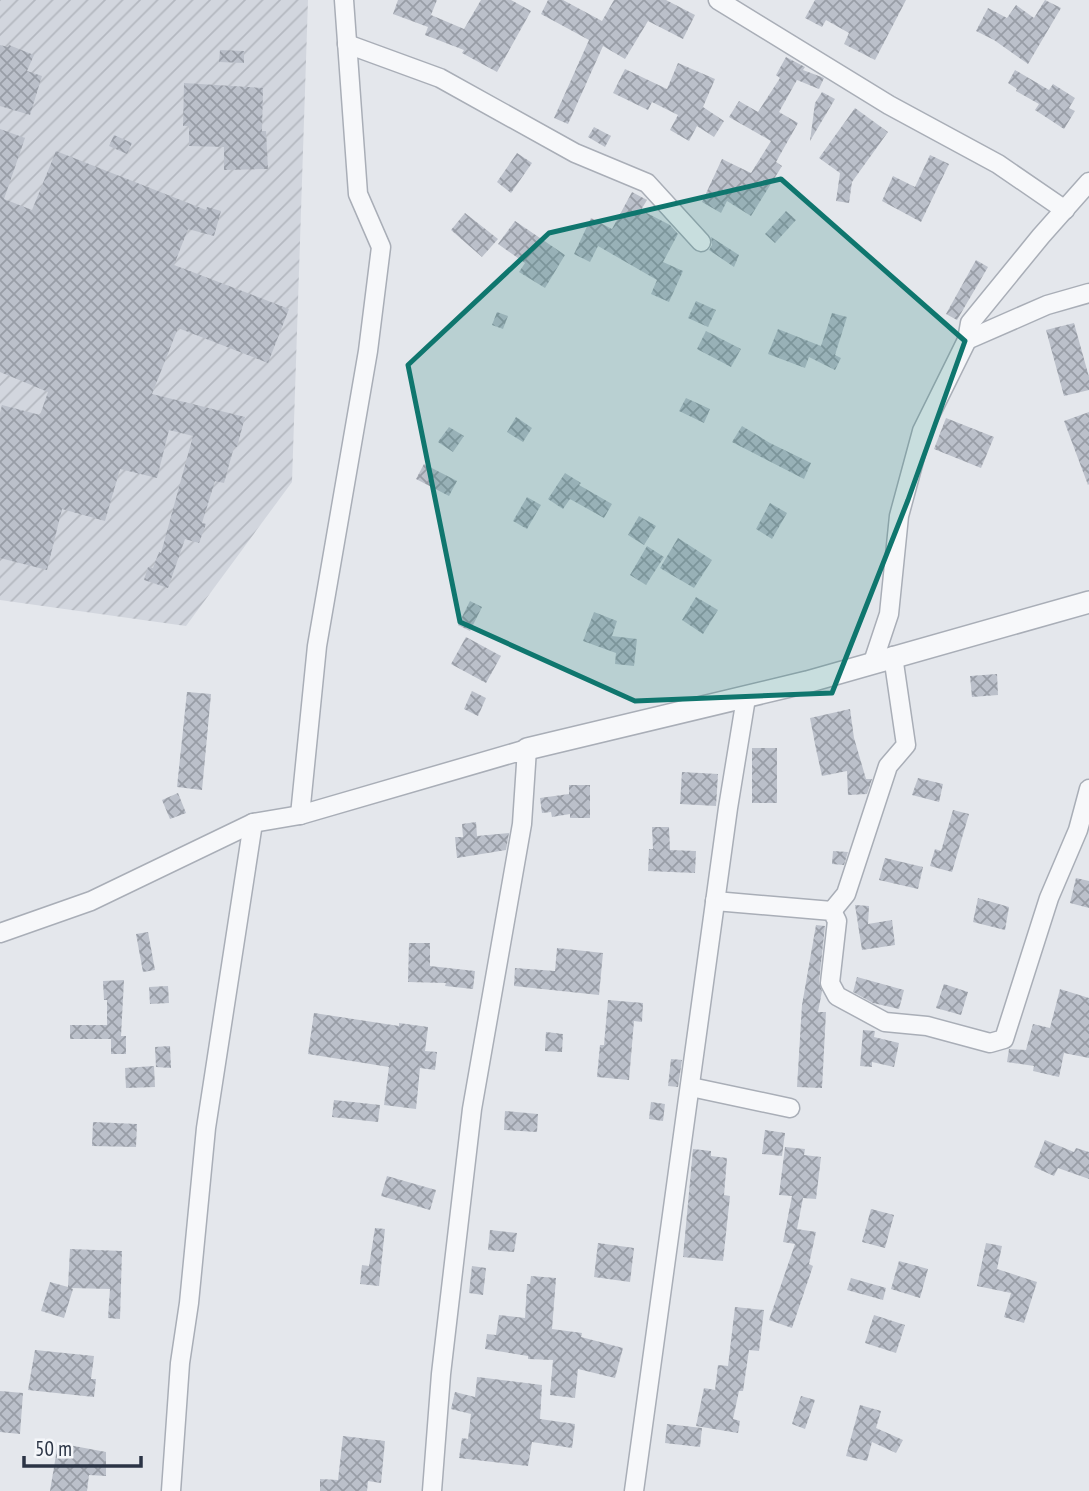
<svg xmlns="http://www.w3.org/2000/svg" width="1089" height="1491" viewBox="0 0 1089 1491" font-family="'PT Sans Narrow',sans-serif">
<defs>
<pattern id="industrial-furrows" width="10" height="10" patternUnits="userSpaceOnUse" patternTransform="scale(1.75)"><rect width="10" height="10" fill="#d2d6de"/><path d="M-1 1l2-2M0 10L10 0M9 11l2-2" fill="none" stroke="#b4b8c0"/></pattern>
<pattern id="building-cross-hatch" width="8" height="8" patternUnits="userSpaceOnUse" patternTransform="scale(1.75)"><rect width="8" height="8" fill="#bbc0ca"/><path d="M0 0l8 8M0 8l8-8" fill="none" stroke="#989da6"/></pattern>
</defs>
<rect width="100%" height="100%" fill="#e4e7ec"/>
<polygon fill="url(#industrial-furrows)" points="0,0 308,0 292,482 186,626 0,600"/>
<g fill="url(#building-cross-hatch)">
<polygon points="398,0 437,0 431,15 464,29 481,0 511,0 531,11 497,72 462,53 464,50 425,35 428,27 393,14"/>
<polygon points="548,0 563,0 602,21 614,0 666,0 695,15 683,39 648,21 625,59 603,46 568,124 554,118 589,40 541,14"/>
<polygon points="815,0 906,0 875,60 844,44 849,33 826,20 822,27 805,18"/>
<polygon points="1045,0 1061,8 1028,64 994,40 976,31 988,8 1007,18 1016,5 1034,18"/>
<polygon points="0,45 8,47 9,45 34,55 27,71 42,76 30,115 0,106"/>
<polygon points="220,50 244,51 244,63 219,62"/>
<polygon points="786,57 805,67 803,70 824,78 819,89 797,80 779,112 798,123 776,162 782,166 751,216 727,201 721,213 702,202 722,159 751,173 771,141 729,117 739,101 758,112 780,78 776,75"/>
<polygon points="678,63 715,79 703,107 724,121 714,137 697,126 689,141 670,130 678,115 652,102 648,110 613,93 625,69 667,89"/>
<polygon points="1015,70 1049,90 1053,84 1075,98 1069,108 1075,111 1064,129 1035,110 1039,104 1016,91 1017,89 1008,83"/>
<polygon points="184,83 263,88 262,131 266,131 268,169 224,170 224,147 189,146 189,126 183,126"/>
<polygon points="822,92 835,99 810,141 815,103"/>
<polygon points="855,108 888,132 852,182 849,203 836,201 840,173 819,158"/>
<polygon points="594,127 611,136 605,147 588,137"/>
<polygon points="0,129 25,138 4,199 32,210 56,151 206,210 207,207 221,211 214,236 188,229 174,265 289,309 268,363 178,328 152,394 245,417 237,447 234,447 224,483 215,481 202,523 206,524 199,543 185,539 168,588 144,580 148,567 153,568 159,552 161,553 193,436 169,430 157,478 120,469 105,521 62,509 47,570 0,558 0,413 2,405 40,415 48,392 0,372"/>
<polygon points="114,135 132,143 127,154 109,146"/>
<polygon points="517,153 532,163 511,193 497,182"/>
<polygon points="930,155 949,164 921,222 882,201 893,176 915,187"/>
<polygon points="632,192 647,200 641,210 670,225 678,234 663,262 683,271 669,302 651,294 657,280 598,246 590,262 574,254 591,218 612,229"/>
<polygon points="786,211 796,220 775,243 765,234"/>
<polygon points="465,213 498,239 482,257 451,230"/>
<polygon points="515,221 565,255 545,288 519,272 525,263 498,244"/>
<polygon points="711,237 739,255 734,267 709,250 712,245"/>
<polygon points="976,260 988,267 957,320 946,314"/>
<polygon points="696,301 716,310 708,327 688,318"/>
<polygon points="497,312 508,316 503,329 492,325"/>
<polygon points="832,313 847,317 835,355 841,358 835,370 809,357 805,368 768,354 778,329 821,346"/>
<polygon points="1074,323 1089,377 1089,390 1064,396 1046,330"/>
<polygon points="706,331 741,349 731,367 697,349"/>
<polygon points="686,398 710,409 704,423 679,411"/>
<polygon points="1089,412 1089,484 1088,485 1064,421"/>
<polygon points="516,417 532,428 523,442 507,432"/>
<polygon points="946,418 994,437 981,468 934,449"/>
<polygon points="742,426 770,443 811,463 804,479 732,442"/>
<polygon points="449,427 464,436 453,452 438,442"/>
<polygon points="424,464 457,481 449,496 416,479"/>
<polygon points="565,473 581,483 579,485 612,504 604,518 570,499 563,509 548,499"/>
<polygon points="527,497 541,505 527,529 513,521"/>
<polygon points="770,503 787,513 772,539 756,529"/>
<polygon points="639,516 656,526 644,545 628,535"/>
<polygon points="678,538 712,560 694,588 660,568"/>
<polygon points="647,546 664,557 646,585 630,575"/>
<polygon points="696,597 718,610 703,634 682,620"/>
<polygon points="470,601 482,607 470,631 458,625"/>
<polygon points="594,612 617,621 612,636 637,639 634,666 615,664 616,653 583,641"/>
<polygon points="466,637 501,656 486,683 451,664"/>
<polygon points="997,674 998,695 972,697 970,676"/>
<polygon points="472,691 486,698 478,716 464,709"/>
<polygon points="187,692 211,694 202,790 177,787"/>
<polygon points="850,709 854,738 866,779 872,779 867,794 848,795 847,771 822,776 816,749 810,718"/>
<rect x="752" y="748" width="25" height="55"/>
<polygon points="682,772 718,774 716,806 680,804"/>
<polygon points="918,778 943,784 939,802 912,795"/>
<polygon points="569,785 590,785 590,818 570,818 570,814 552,817 551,812 542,813 540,798 569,794"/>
<polygon points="178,793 186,813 170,819 162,800"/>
<polygon points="953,810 969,814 952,872 930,866 935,849 941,851"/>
<polygon points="476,822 477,836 509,833 506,850 457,858 455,837 463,837 462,824"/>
<polygon points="652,827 669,827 670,850 696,851 695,873 648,871 649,849 653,849"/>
<polygon points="833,851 848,852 844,865 832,864"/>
<polygon points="885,858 923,867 918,889 879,880"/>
<polygon points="1076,878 1089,881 1089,908 1070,903"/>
<polygon points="978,898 1009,907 1005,930 973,922"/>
<polygon points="855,905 869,906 868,924 892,920 895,945 862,950"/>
<polygon points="816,925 825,926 819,982 822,991 818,1012 826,1012 822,1088 797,1087 802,1005"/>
<polygon points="148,932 155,970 143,972 136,934"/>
<polygon points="409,943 430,943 430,966 475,971 473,989 445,986 446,983 408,982"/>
<polygon points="557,948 603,953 599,995 514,986 515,968 555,971"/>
<polygon points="857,977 904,990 899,1009 873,1003 853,992"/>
<polygon points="124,980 121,1036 126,1036 126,1054 111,1054 111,1039 70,1039 70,1025 107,1025 107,1000 104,1000 103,981"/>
<polygon points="944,984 968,992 961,1015 936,1008"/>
<polygon points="168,986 169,1003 150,1004 149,987"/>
<polygon points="1060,989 1089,998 1089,1058 1064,1053 1059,1077 1033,1071 1034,1066 1007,1062 1009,1049 1026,1050 1033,1024 1050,1028"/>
<polygon points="608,1000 643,1003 642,1022 634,1021 629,1080 597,1077 600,1045 604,1045"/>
<polygon points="314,1013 399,1026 399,1023 428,1027 425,1051 437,1052 435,1070 420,1068 416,1109 384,1105 389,1067 308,1054"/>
<polygon points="863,1030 875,1031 874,1037 899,1043 894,1067 872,1062 872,1067 860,1066"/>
<polygon points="546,1032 563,1034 562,1052 545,1051"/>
<polygon points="170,1046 171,1068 156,1067 155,1047"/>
<polygon points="671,1059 682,1060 678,1087 668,1086"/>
<polygon points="154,1066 155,1087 126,1088 125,1068"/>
<polygon points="334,1100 380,1105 378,1122 332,1117"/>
<polygon points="651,1102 665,1104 663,1121 649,1119"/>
<polygon points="505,1111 538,1114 537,1132 504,1130"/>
<polygon points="93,1122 137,1124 136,1147 92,1146"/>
<polygon points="765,1130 785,1133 782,1156 762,1154"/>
<polygon points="1045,1140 1074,1152 1076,1148 1089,1152 1089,1179 1058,1168 1054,1176 1034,1167"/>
<polygon points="785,1147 805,1149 804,1155 821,1157 816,1199 803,1198 797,1229 816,1232 809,1264 813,1266 792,1328 769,1320 795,1244 783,1242 792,1196 779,1195"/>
<polygon points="693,1149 711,1151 711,1156 727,1158 724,1195 730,1196 723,1261 683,1257"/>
<polygon points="387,1176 436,1190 430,1210 381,1196"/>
<polygon points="871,1209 894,1215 885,1248 862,1242"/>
<polygon points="375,1228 385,1229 379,1286 360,1284 362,1265 369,1266"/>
<polygon points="490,1230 517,1233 514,1252 488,1250"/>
<polygon points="598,1243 634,1248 630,1282 594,1277"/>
<polygon points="986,1243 1002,1246 997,1269 1037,1282 1024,1323 1004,1317 1011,1293 977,1286"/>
<polygon points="70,1249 122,1251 120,1319 108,1318 110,1289 71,1288 73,1289 64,1318 41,1311 50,1282 68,1287"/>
<polygon points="899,1261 928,1269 920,1298 891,1289"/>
<polygon points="472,1266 486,1268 483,1295 469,1293"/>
<polygon points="531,1276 556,1278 552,1329 582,1333 581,1337 623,1348 615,1378 578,1369 575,1398 550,1395 553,1360 528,1359 528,1356 485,1349 487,1334 496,1335 499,1315 525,1318 527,1284 530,1284"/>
<polygon points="851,1278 886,1288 883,1300 847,1290"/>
<polygon points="735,1307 764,1310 759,1351 749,1350 743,1391 739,1391 733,1419 740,1421 738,1433 696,1426 704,1388 715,1390 718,1365 728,1366"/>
<polygon points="874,1315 905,1325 896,1353 865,1343"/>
<polygon points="35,1350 94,1356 91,1379 96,1379 94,1397 28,1390"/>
<polygon points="477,1377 542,1385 540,1419 575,1424 572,1448 532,1442 528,1466 459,1458 462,1438 468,1439 471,1414 451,1409 455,1392 475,1397"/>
<polygon points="0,1391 23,1393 20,1434 0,1432"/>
<polygon points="801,1396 815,1400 805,1429 792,1424"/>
<polygon points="860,1405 881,1411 876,1428 903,1440 896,1453 872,1442 867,1461 846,1456"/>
<polygon points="667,1424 702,1428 700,1447 665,1443"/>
<polygon points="343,1436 385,1441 381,1483 368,1481 367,1491 320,1491 320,1479 338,1480"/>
<polygon points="58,1443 106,1452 106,1476 89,1475 87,1491 50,1491"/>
</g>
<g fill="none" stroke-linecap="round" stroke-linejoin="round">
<defs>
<g id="minor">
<polyline points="718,0 889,105 998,164 1065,210"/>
<polyline points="347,44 440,78 575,153 647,183 701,242"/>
<polyline points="967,340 1047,305 1089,293"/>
<polyline points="873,662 889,614 899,516 922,431 967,340 970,323 1041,236 1089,182"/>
<polyline points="300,815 317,646 368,351 381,247 358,194 344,0"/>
<polyline points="715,901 832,911 837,921 830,983 837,996 885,1022 927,1026 990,1043 1004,1039 1049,898 1078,830 1089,789"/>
<polyline points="832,911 846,894 888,766 906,745 893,656"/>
<polyline points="0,933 91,901 253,823 300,815 527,749 522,824 472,1109 441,1374 432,1491"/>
<polyline points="691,1087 790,1108"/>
<polyline points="171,1491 180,1363 189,1303 206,1128 253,823"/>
<polyline points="634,1491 728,808 746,698"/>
</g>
<polyline id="tertiary" points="527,749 807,682 1089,602"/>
</defs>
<use href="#minor" stroke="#a9aeb7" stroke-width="21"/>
<use href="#tertiary" stroke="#a9aeb7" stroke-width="24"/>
<use href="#minor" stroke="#f7f8fa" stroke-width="18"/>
<use href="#tertiary" stroke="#f7f8fa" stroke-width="21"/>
</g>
<path fill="#0f766e" fill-opacity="0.2" stroke="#0f766e" stroke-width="5" stroke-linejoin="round" d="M781,179L965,341L908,500L832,693L635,701L460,622L408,365L549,233Z"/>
<path d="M24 1456v10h117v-10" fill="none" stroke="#2b3445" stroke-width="3.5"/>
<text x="35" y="1456" font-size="21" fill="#2b3445" stroke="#f4f6f9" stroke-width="5" paint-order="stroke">50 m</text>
</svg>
